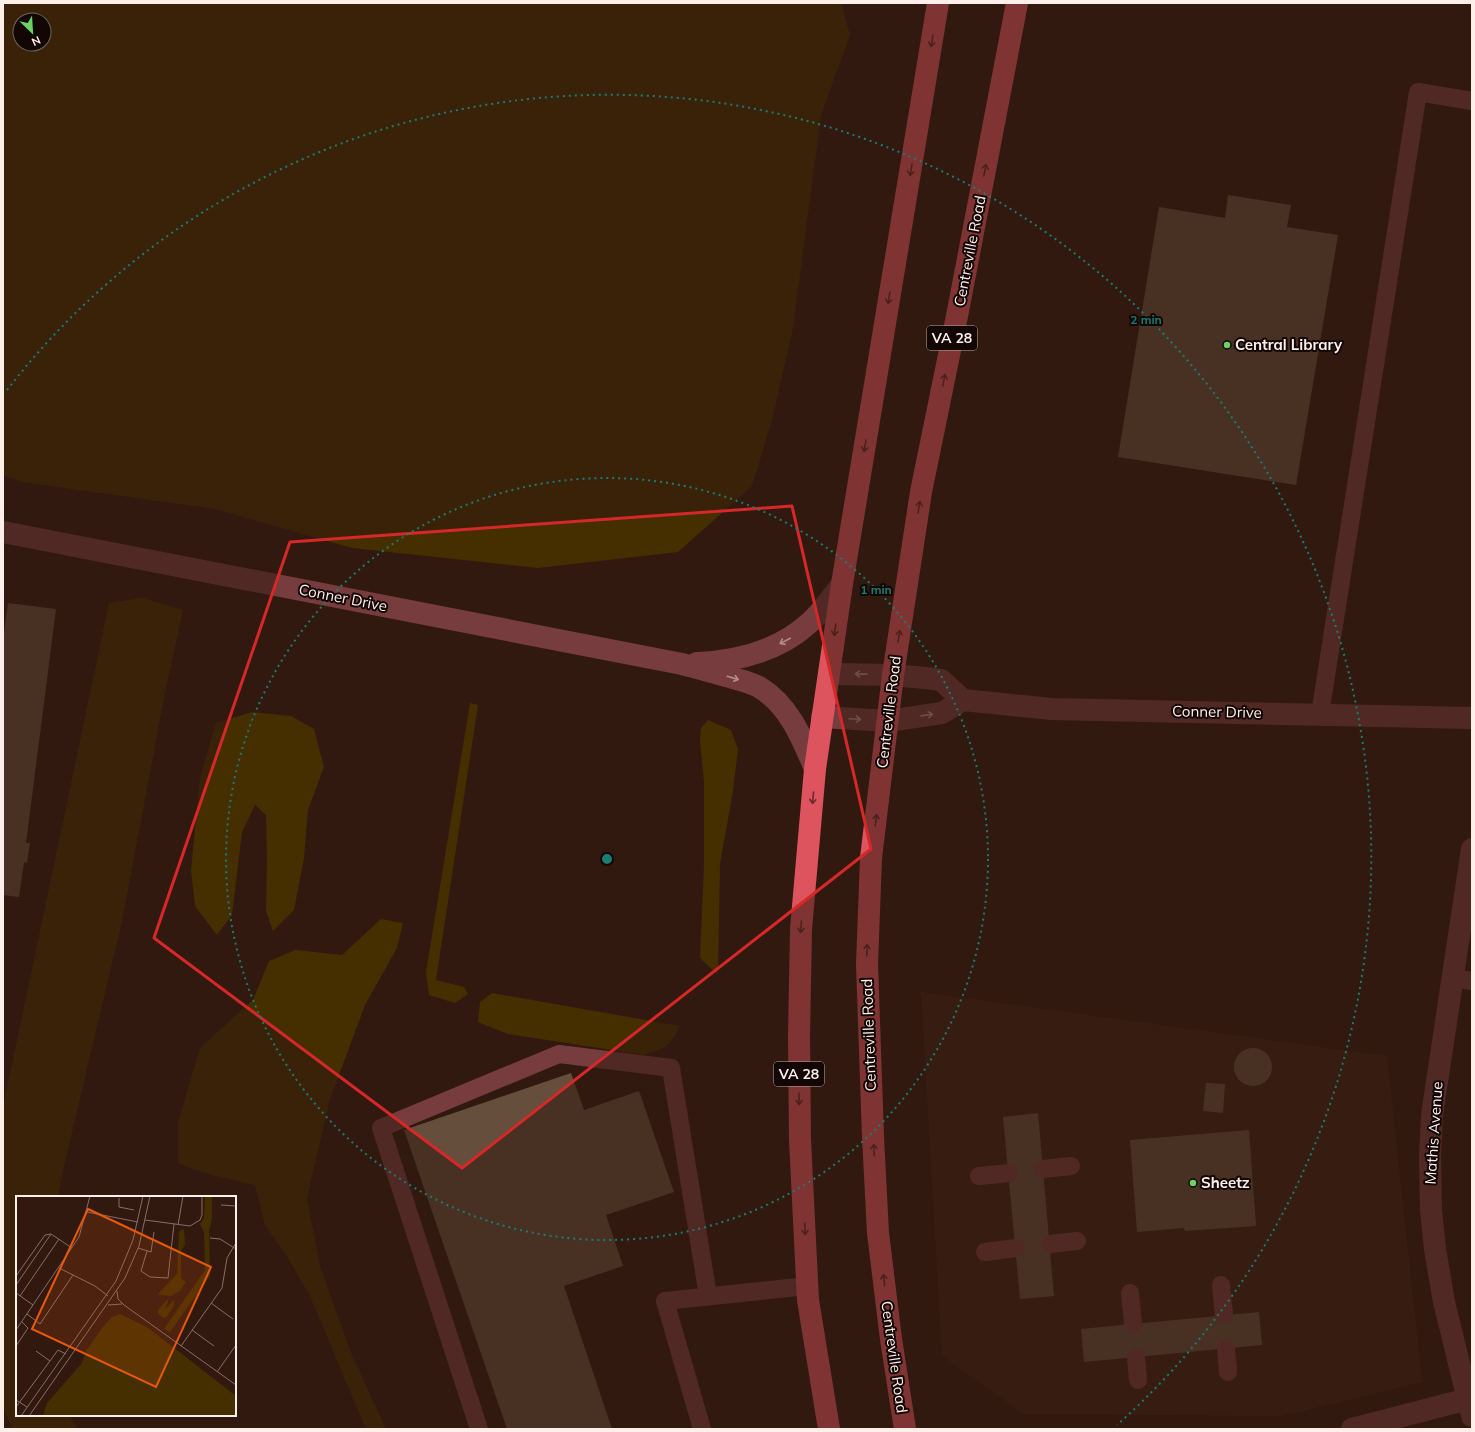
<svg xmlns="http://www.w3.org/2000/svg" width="1475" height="1432" viewBox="0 0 1475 1432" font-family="Mulish,sans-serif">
<rect width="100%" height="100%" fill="#321910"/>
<polygon fill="#3f1f14" points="921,992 1387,1056 1422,1382 1282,1416 1023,1414 942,1356"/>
<g fill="#452e00" fill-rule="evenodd">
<path d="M3,3H841L850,35L821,115L793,328L772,420L752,486L678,552L538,568L352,548L216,509L22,482L3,475ZM20,20H44V44H20Z"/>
<polygon points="142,598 183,610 165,693 122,921 64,1166 58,1197 17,1197 17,1415 69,1415 78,1429 13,1429 3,1408 3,1107 109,603"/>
<polygon points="470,703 478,705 436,980 464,987 468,994 455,1003 429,995 426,972"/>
<polygon points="252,712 291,716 314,729 324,767 308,810 304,858 294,910 273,931 266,911 267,860 266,815 255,805 242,832 232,915 217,935 195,906 191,870 200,778 216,723"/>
<polygon points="708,720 731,730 738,749 733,791 720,864 718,975 700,958 704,865 704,782 700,742 701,728"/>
<polygon points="381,919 403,923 397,948 365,1005 330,1099 307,1198 320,1266 351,1353 386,1429 366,1429 310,1296 285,1253 265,1225 255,1185 208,1174 178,1163 178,1123 200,1048 253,1000 269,961 296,950 342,955"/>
<path d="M492,993L680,1026C669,1048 666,1047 644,1055L508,1034L478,1022L480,1002Z"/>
</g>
<g fill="#654e3b">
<polygon points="1228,195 1291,205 1287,227 1338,235 1296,485 1118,457 1159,207 1225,218"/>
<polygon points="8,603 56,609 26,843 30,843 27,863 24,862 19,897 3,895 3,640"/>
<circle cx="1253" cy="1067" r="19"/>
<polygon points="571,1073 584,1110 639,1091 674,1192 606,1215 623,1266 564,1286 612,1429 507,1429 404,1130"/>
<polygon points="1206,1083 1225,1084 1223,1113 1203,1111"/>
<polygon points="1038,1113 1054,1296 1020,1299 1003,1117"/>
<polygon points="1249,1130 1256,1226 1185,1231 1184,1228 1137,1232 1130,1140"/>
<polygon points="1259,1312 1262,1345 1084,1362 1081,1329"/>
</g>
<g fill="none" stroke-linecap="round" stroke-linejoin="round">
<g stroke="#773c3e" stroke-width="18">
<polyline points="1320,714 1418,92 1472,101"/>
<polyline points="1453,978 1472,981"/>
<polyline points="1043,1169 1071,1166"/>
<polyline points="979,1176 1009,1173"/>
<polyline points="1050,1244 1077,1241"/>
<polyline points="985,1252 1016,1248"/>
<polyline points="1221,1285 1224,1315"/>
<polyline points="1130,1293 1133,1324"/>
<polyline points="1226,1348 1228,1372"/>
<polyline points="1136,1357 1138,1380"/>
<polyline points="479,1429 381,1128 559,1054 671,1068 708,1296"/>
<polyline points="702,1429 665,1301 808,1286"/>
</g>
<g stroke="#773c3e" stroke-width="22">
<path d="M3,532L682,664C698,668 714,673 730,677C739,680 750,682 759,687C789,705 802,738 815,769"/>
<path d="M697,663C737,661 777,652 808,624C821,613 831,598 842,584"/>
<polyline points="1352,1429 1468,1399"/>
</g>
<g stroke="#773c3e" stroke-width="22">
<polyline points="829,674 893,675 925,678 941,680 963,700 1051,709 1472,718"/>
<polyline points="822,717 888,721 942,713 963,700"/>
<polyline points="1472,849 1432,1115 1430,1156 1431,1210 1435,1249 1444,1302 1472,1416"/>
</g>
<g stroke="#dd545e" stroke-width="22">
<polyline points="829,1429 808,1300 800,1140 799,1036 801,929 815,769 842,584 938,3"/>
<polyline points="905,1429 891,1339 878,1233 873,1137 867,964 871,858 893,675 921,492 957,316 1017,3"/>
</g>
</g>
<defs><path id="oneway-shaft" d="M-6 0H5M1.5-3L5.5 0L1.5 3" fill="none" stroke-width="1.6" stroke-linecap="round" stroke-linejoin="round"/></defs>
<g stroke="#6d2a2c">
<use href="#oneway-shaft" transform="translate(932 41) rotate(99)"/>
<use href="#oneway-shaft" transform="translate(911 170) rotate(99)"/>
<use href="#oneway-shaft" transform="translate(985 170) rotate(-79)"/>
<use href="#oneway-shaft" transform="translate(889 298) rotate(99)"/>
<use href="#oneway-shaft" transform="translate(944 380) rotate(-78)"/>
<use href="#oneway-shaft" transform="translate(865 446) rotate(100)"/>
<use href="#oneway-shaft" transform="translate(919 507) rotate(-81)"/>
<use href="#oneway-shaft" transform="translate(835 630) rotate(98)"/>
<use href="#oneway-shaft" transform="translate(899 636) rotate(-81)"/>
<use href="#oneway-shaft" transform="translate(813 798) rotate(95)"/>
<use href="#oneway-shaft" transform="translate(876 820) rotate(-83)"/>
<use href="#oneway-shaft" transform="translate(801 927) rotate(94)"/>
<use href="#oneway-shaft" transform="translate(867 950) rotate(-88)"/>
<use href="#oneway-shaft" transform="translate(799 1099) rotate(89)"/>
<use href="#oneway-shaft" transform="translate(874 1150) rotate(-93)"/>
<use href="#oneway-shaft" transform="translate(805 1229) rotate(87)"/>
<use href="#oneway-shaft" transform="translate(884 1280) rotate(-97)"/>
</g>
<g stroke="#b48d8b">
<use href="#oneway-shaft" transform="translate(785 641) rotate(152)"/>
<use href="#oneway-shaft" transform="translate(861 674) rotate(-179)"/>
<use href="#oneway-shaft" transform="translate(733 678) rotate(16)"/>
<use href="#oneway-shaft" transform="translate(927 715) rotate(-8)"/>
<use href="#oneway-shaft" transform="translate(855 719) rotate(3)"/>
</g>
<path d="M0 0H1475V1432H0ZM792,506L871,849L462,1168L154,938L290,542Z" fill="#321910" fill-opacity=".55" fill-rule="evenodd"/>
<path fill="none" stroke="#d62828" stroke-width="3" stroke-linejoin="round" d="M792,506L871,849L462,1168L154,938L290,542Z"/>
<g fill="none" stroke="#1b7c74" stroke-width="2" stroke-dasharray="2 4">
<circle cx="607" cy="859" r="381"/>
<path d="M7 390A762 762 0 1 1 1117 1425"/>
</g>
<g fill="#6cd362" stroke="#120704" stroke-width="1.5">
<circle cx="1227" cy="345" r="4"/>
<circle cx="1193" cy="1183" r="4"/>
</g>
<g text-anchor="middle" stroke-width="4" stroke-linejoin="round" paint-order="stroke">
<g fill="#120704" stroke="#b7a9a5" stroke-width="1">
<rect x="927" y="326" width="50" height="24" rx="3"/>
<rect x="774" y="1062" width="50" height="24" rx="3"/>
</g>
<g font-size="14" font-weight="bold" fill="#feefea">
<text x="952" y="343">VA 28</text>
<text x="799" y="1079">VA 28</text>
</g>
<g font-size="15" fill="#feefea" stroke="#120704">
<text transform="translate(970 251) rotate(-79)" y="5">Centreville Road</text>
<text transform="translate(343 598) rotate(11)" y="5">Conner Drive</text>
<text transform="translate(889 712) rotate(-83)" y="5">Centreville Road</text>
<text transform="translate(1217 712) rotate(1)" y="5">Conner Drive</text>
<text transform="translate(869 1035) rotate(-92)" y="5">Centreville Road</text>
<text transform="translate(1434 1133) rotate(-86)" y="5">Mathis Avenue</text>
<text transform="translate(894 1357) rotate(82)" y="5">Centreville Road</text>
</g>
<g font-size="15" font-weight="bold" fill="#feefea" stroke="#120704" text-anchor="start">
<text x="1235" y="350">Central Library</text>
<text x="1201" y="1188">Sheetz</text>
</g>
</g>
<g transform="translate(16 1196)">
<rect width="220" height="220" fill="#321910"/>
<path d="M189,0H196V23L193,35L194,80L154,136L148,133L189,74L188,36L184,28L188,22ZM166,33L168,34L169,49L165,55V82L170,86L164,95L155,100L144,99L142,98L161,78L163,36ZM153,102L149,113L158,104V110L150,122L146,121L142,117V114ZM104,118L131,131L220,200V220H27L31,207L66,167L70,155L86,132L96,121Z" fill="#452e00"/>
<path fill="none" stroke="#846f67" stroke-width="1" d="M103,2V11L118,14M205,9L220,10M71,16L122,26M129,24L174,30L184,24L186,19V0M162,29L167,0M194,42L204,43L220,53M122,52L135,56L138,36M131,55L125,75L134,81L152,82L158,28M43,72L79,90L92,100M0,80L29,39L35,38L56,52M0,89L35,38M101,95L102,103L108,109L220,189M0,97L17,109M4,100L43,43M195,107L217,123M92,109L106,108M11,118L24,128L57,79M0,134L63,41L74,0M176,134L198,150M0,150L12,132L6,126M165,150L206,92L211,62L220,47M20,155L34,165M201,176L220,149M0,204L11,211M0,211L42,154L50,158M5,220L100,85L117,44L127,0M13,220L109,82L123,50L134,0"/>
<path fill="#e8590c" fill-opacity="0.15" stroke="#e8590c" stroke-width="2" d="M72,13L195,71L140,191L16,133Z"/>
<rect width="220" height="220" fill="none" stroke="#feefea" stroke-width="2"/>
</g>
<circle cx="607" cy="859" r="6" fill="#1b7c74" stroke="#120704" stroke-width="2"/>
<g font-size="12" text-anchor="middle" font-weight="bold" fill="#1b7c74" stroke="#120704" stroke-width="4" stroke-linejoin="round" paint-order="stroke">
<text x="1146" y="324">2 min</text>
<text x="876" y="594">1 min</text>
</g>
<rect width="1475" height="1432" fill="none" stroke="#feefea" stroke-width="8"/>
<g transform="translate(32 32) rotate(155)"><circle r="19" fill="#120704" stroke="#706460"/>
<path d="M0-3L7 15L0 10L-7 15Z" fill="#6cd362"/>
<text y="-6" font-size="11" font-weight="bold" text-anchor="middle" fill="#feefea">N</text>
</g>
</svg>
